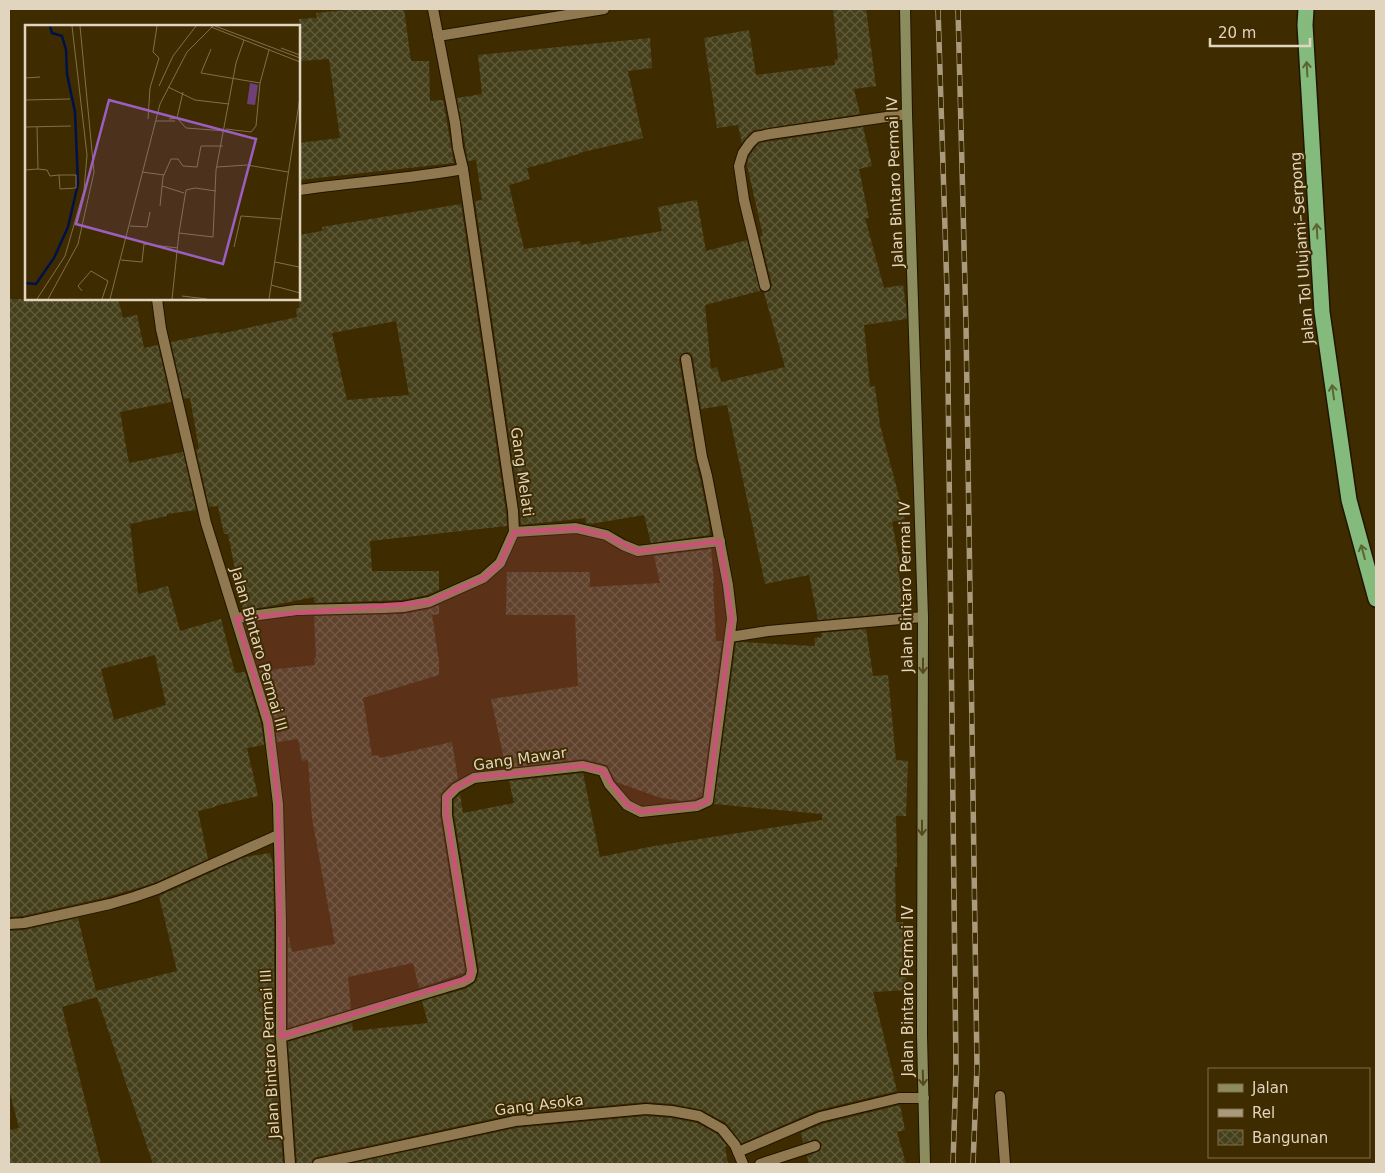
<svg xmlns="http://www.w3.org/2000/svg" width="1385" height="1173" viewBox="0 0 1385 1173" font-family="'DejaVu Sans',sans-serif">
<defs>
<pattern id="building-cross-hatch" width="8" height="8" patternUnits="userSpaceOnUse" patternTransform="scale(1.25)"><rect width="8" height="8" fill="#45401b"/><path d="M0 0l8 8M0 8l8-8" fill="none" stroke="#605b3a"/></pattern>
</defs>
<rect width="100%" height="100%" fill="#3f2b00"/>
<g fill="url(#building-cross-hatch)" fill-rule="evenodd">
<polygon points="357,9 404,9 411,61 429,61 430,101 443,100 454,163 299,180 299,143 340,138 329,59 299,61 299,19 317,18 316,13"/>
<polygon points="833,9 866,9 876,86 854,89 860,114 755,130 751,132 742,143 738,125 717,128 704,38 749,30 756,75 835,65 834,60 838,59"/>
<polygon points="650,38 652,68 628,71 643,138 579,153 579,154 527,168 530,179 509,185 524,249 580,241 581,245 662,231 658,207 697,200 706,251 747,240 760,291 705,305 711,369 717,367 721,382 785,367 764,293 770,291 772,285 760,236 763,236 747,165 749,156 759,143 863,127 872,166 859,169 869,218 865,218 884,288 903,285 906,306 907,319 864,325 870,387 875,386 880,425 905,519 892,522 900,564 897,564 905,612 818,620 809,575 765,584 727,405 701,409 693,358 691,354 688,352 681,354 679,360 695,458 700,478 709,523 710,535 651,543 644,515 590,524 586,523 585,518 521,525 520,510 475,201 482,200 476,160 468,161 457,98 482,94 478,55"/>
<path d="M461,204L506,512L507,526L370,541L372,571H439V590L427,595L402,600L314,603V597L265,607L243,610L228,534H224L218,506L209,507L196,449H199L190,398L184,399L171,342L220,332V334L297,317L296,309L299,308V235L322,231V227ZM396,321L409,395L347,400L332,333Z"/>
<path d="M9,299H118L123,318L137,315L144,348L158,345L171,402L120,412L129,463L183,452L196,510L167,514V516L130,524L138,594L168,586L180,631L221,619L235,673L245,672L261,723L264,745L247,748L258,796L215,806V807L198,811L208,859L154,883L138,888L103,898L23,916L9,917ZM155,655L166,705L114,720L101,669Z"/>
<polygon points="711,549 714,583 713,583 716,641 722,641 702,796 695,799 683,801 661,798 616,782 607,765 584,759 506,768 491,699 578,686 575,615 506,615 507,572 590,572 590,587 660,583 654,556"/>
<polygon points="439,605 439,614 432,615 439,661 439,675 363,698 372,756 379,755 380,758 452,742 458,779 451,783 441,794 440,815 465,971 464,973 419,988 413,963 348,977 351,1009 288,1028 288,934 292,952 335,944 312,818 308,760 302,761 298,739 277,742 275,720 259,671 315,665 314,658 316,658 314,616 403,614 430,609"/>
<polygon points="866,629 873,676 888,675 896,760 908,761 906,816 896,816 897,867 895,867 896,922 903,922 907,990 873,992 897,1091 818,1110 742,1143 726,1123 702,1110 673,1104 645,1102 514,1114 317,1157 313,1159 311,1164 297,1164 288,1042 352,1023 353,1031 428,1023 422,1001 465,989 473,984 477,980 479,970 454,814 454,800 460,794 463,813 514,803 509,781 583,773 600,857 654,846 822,820 822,814 714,804 736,643 741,642 815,646 814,638 822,637 821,633"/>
<polygon points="270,853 273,864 274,921 274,1037 283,1164 153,1164 97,997 62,1007 101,1164 9,1164 9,1130 19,1128 9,1089 9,931 25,930 78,918 96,991 177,971 159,896 245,857"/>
<polygon points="900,1105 905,1130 897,1132 906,1164 809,1164 807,1156 820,1151 822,1144 819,1141 816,1139 803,1143 801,1133 822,1124"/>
<polygon points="646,1116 671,1118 697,1123 717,1134 727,1146 725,1147 728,1164 349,1164 516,1128"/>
</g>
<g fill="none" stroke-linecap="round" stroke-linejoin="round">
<defs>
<g id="street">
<polyline points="438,36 604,9"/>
<path d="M299,190C353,182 409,179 463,169L458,148L455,123L433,9"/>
<polyline points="765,286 744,200 739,166 743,153 750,143 756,137 770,134 907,114"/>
<polyline points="157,299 161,329 206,523 268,722 278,804 281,921 281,1037 290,1164"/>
<polyline points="514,532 576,528 606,535 623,545 638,551 720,541"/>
<polyline points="236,618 296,610 384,608 403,607 429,602 483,578 500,563 514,532 513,511 463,169"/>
<polyline points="730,637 768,631 923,617"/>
<polyline points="9,924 24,923 110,904 134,897 157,889 278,835"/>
<polyline points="281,1037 463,982 470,978 472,971 447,815 447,797 456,788 474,778 583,766 603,771 609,784 627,805 641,812 697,806 708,801 732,619 728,585 707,476 702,457 686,359"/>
<polyline points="1000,1096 1005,1164"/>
<polyline points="738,1152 820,1117 899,1098 924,1098"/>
<polyline points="318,1164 515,1121 646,1109 672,1111 699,1116 722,1129 735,1145 743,1164"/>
<polyline points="760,1164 815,1146"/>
</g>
<polyline id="secondary" points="905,9 907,114 923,617 922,1035 925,1164"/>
<polyline id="highway" points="1306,9 1305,25 1322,312 1349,500 1376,599"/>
</defs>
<use href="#street" stroke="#201502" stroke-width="12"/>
<use href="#secondary" stroke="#201502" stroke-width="12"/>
<use href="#highway" stroke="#201502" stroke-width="18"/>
<use href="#street" stroke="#907950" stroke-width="10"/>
<use href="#secondary" stroke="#8c8d5e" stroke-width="10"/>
<use href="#highway" stroke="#84bb7d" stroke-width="15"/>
<defs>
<g id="rail">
<polyline points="938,9 947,291 956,1069 953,1164"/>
<polyline points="958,9 966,325 977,1067 973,1164"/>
</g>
</defs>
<use href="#rail" stroke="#a99a7c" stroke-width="5.5"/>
<use href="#rail" stroke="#3f2b00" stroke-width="4" stroke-dasharray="11" stroke-linecap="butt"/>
</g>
<defs><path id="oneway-shaft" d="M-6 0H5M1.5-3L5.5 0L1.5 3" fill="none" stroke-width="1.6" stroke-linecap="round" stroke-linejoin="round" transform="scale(1.25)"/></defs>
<g stroke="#5b6532">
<use href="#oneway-shaft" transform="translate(1307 69) rotate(-93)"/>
<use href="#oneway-shaft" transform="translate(1317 231) rotate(-93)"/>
<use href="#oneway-shaft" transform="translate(1333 392) rotate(-98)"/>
<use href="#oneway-shaft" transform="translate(1363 552) rotate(-105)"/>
</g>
<g stroke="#56481c">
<use href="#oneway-shaft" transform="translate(923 666) rotate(90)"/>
<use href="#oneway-shaft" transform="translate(922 828) rotate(90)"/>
<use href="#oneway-shaft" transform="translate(923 1078) rotate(88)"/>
</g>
<path fill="#cc5179" fill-opacity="0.2" stroke="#cc5179" stroke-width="4" stroke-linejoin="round" d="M576,528L606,535L638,551L720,541L732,619L708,801L697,806L641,812L627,805L603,771L583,766L474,778L456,788L447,797V815L472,971L470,978L281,1037L278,804L268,722L236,618L429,602L483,578L500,563L514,532Z"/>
<g text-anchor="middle" stroke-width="4" stroke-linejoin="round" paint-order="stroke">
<g font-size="15" fill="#e2d5bf" stroke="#3f2b00">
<text transform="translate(895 182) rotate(-92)" y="5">Jalan Bintaro Permai IV</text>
<text transform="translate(1302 248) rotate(-94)" y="5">Jalan Tol Ulujami–Serpong</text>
<text transform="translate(522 472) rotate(82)" y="5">Gang Melati</text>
<text transform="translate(906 587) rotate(-91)" y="5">Jalan Bintaro Permai IV</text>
<text transform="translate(259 649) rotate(74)" y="5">Jalan Bintaro Permai III</text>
<text transform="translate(520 759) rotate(-8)" y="5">Gang Mawar</text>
<text transform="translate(908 991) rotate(-90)" y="5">Jalan Bintaro Permai IV</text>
<text transform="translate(270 1054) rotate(-93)" y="5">Jalan Bintaro Permai III</text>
<text transform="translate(539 1105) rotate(-7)" y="5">Gang Asoka</text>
</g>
</g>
<g transform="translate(25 25)">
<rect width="275" height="275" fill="#3f2b00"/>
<path d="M225,58L233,60L230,80L222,79Z" fill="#6f4077"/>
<path fill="none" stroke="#00114a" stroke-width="2.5" d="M0,258L11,259L29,233L43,202L53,159L50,87L42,49L41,25L37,11L27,8L25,1"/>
<path fill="none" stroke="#806f4c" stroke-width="1" d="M190,1L275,33M186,2L275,37M256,23L275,30M186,24L176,48L235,58M0,53L15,52M134,61L148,31L171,1M143,62L170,75L204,79M0,75L45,74M152,93L158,67M123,94L125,63L134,33L128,27L132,1M144,94L152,93L161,103L201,106M131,96H150M0,102L46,101M201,104L226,107L231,101L235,58L244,25M192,142L222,140L263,147M13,144L22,145L25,151L34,150H51V163L35,164L34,150M0,145L13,144L12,102M117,147L139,150M137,161L159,168M135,181L138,152L146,134H153L158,141L172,142L176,121H198M105,201L122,202L125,187M154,208L161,165L170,163L191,166M209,222L216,191L256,194M96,235L117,237L119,219L153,223M250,237L274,242M246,260L275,268M57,266L53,261L66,246L83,256L77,274M157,271L182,274M12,274L40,231L59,165L62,130L47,1M23,274L53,219L69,147L55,1M85,274L135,79L162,27L188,1M147,274L154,208L188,212L191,145L211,38L219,15M244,274L275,72"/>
<path fill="#9a5fbf" fill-opacity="0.15" stroke="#9a5fbf" stroke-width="2.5" d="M84,75L231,114L198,239L51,199Z"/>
<rect width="275" height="275" fill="none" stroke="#e2d5bf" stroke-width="2.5"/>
</g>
<rect width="1385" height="1173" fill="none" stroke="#e2d5bf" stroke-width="20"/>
<rect x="1208" y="1068" width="162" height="90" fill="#3f2b00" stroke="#806f4c"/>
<rect x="1218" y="1084" width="25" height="8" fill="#8c8d5e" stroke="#806f4c"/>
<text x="1252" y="1093" font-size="15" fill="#e2d5bf">Jalan</text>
<rect x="1218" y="1109" width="25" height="8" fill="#a99a7c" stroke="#806f4c"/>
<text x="1252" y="1118" font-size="15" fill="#e2d5bf">Rel</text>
<rect x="1218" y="1130" width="25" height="15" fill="url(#building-cross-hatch)" stroke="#806f4c"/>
<text x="1252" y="1143" font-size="15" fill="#e2d5bf">Bangunan</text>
<path d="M1210 38v8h100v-8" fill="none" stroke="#e2d5bf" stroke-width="2.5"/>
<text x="1218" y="38" font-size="15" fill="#e2d5bf" stroke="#3f2b00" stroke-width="4" paint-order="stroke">20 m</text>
</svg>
